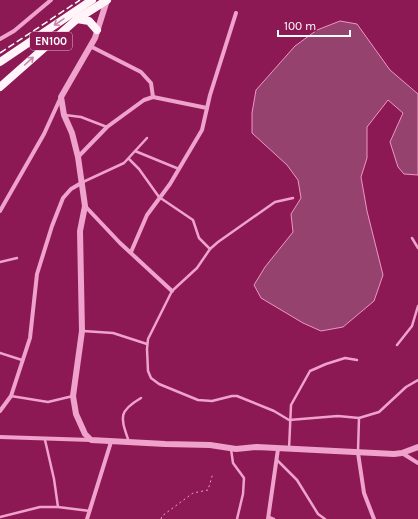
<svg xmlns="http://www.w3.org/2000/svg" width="418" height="519" viewBox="0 0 418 519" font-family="Karla,sans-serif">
<rect width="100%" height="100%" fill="#8c1854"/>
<polygon fill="#96426e" stroke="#f195c7" points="340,21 357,24 390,70 418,94 418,175 404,174 398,167 390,142 403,113 388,100 367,127 367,158 361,177 367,211 383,275 374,301 343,327 321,331 303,323 261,298 254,285 265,267 293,232 291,214 301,198 298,180 287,165 252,133 252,113 256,90 295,46 317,30"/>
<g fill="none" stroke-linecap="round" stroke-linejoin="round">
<polyline stroke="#efa2cb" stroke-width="1" stroke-dasharray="2 3" stroke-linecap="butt" points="161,519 162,516 193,493 208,490 213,473"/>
<g stroke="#efa2cb" stroke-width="2.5">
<polyline points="65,115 81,117 107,127"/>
<polyline points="135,151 179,169"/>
<polyline points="129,159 139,169 159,197 193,220 199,238 210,249"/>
<polyline points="83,182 124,163 147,138"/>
<polyline points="293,198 275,202 218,242 210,249 197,268 172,291 148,339 147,349 148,371 151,378 159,384 198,400 212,401 232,396 237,396 274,411 289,420 338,416 359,418"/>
<polyline points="412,238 418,248"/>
<polyline points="0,262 17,258"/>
<polyline points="83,331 113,333 147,344"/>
<polyline points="397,345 412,326 418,306"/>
<polyline points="0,353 22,360"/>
<polyline points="11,396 48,402 73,396"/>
<polyline points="45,440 54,479 58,507"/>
<path d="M129,442C121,418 117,412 141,398"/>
<polyline points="231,449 233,463 244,478 243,494 237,519"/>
<polyline points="289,449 291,405 310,371 326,364 345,358 357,360"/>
<polyline points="358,451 359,418 379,412 406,387 418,380"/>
<polyline points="277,460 297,480 318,514 325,519"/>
<polyline points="0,517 40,507 58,507 90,511"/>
<polyline points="269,517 274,519"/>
</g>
<g stroke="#efa2cb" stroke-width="4">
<polyline points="0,39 14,31 51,0"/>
<polyline points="90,46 141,72 151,83 153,97"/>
<polyline points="78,157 107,127 144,100 153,97 207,108"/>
<polyline points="85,206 120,243 172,291"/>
<polyline points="0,211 44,134 60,99"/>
<polyline points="131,252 147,215 170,184 202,130 210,95 236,13"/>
<polyline points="0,411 11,396 30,338 37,274 52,226 63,198 71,189 83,182"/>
<polyline points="0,437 91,440"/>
<polyline points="358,453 364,493 374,519"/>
<polyline points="402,453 418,463"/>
<polyline points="87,519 111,442"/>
<polyline points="268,519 278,449"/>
</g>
<polyline stroke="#efa2cb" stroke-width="6" points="107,0 95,38 61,97 64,115 72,133 78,157 85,206 80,231 82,331 73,396 76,414 85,434 91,440 165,444 210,445 236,449 257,447 394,454 402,453 418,447"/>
<g stroke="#fff4fa" stroke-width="8">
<polyline points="77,19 89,21 97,30"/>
<polyline points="0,62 92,0"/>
<polyline points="0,87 77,19 107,0"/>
</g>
<polyline stroke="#fff" stroke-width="1.5" stroke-dasharray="7 3" stroke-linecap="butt" points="0,53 80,0"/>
</g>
<defs><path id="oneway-shaft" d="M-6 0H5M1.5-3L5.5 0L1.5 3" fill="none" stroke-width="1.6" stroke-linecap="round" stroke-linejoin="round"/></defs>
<g stroke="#c686a7">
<use href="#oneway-shaft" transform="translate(59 22) rotate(146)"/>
<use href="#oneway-shaft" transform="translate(29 61) rotate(-42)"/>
</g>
<g text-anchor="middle" stroke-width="3" stroke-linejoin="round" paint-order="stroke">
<rect fill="#8c1854" stroke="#dcbacc" stroke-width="1" x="30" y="32" width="42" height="18" rx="3"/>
<g font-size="11" font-weight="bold" fill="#fff">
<text x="51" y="45">EN100</text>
</g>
</g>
<path d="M278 30v6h72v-6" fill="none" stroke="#ffffff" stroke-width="2"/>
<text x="284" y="30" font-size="12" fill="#ffffff" stroke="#8c1854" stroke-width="3" paint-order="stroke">100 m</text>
</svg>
